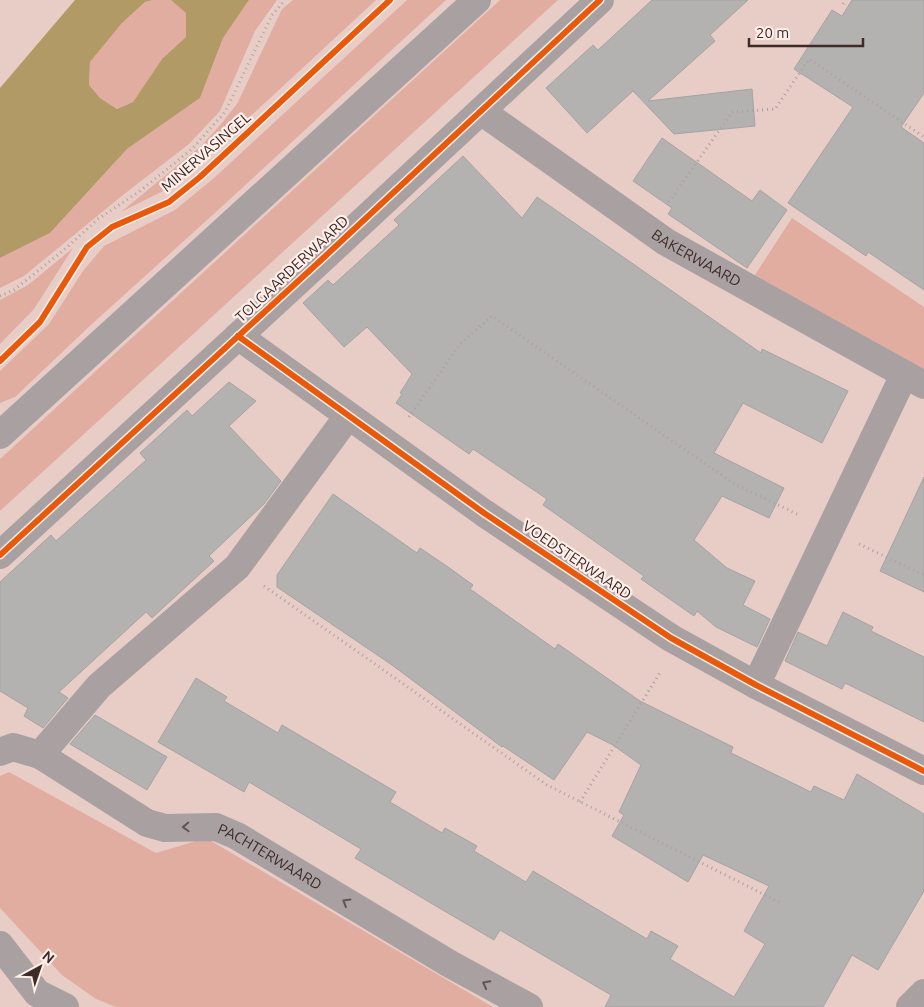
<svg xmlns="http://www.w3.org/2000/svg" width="924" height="1007" viewBox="0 0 924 1007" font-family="Ubuntu,sans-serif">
<rect width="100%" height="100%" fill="#e8cdc6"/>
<g fill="#e2ada1">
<polygon points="153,0 171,0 187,13 187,37 162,59 133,102 117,109 100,98 89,85 90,62 122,23 145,2"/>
<polygon points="249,0 277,0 255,31 220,111 189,144 123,195 24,276 0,288 0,258 50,233 127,149 200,98 223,38"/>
<polygon points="293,0 376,0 214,150 167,189 121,212 201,146 221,124 237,104 282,9"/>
<polygon points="407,0 446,0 227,202 92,324 15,397 0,403 0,371 49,324 83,271 104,246 175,210 214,178"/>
<polygon points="500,0 558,0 0,511 0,459"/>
<polygon points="792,218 924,307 924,370 749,284"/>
<polygon points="73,248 34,309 0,344 0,300 28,285"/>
<polygon points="9,772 156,853 206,838 493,1007 116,1007 96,999 62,975 0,908 0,776"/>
</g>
<polygon fill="#b19a65" points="75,0 153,0 145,2 122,23 90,62 89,85 100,98 117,109 133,102 162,59 186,37 186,13 171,0 249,0 223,38 200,98 127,149 50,233 0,258 0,88"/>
<g fill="#b4b2b1" stroke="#a5a3a2">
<polygon points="652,0 748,0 710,35 715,41 648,101 752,89 755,126 674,134 633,91 587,133 546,88 593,45 598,50"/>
<polygon points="852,0 924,0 924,93 901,127 924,143 924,290 868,252 866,256 788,203 853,107 794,69 832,10 842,16"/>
<polygon points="662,138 752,201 760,190 787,210 747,268 668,214 672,208 633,181"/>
<polygon points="463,156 522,218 537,197 761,353 762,349 848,391 822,443 743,403 714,453 784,488 769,518 722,496 694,540 727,568 755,581 743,605 770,619 757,647 716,627 697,611 694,616 641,579 644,576 543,505 547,499 473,449 469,454 396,403 402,394 400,393 412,374 367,327 344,347 303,303 328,280 333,285 354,266 399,225 394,220"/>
<polygon points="229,382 256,401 229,426 281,481 264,504 209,556 214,561 152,618 146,612 59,692 68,698 43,728 24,716 28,708 0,691 0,582 51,535 56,541 146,460 140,453 187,410 192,416"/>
<polygon points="924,477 924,592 880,571"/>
<polygon points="333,494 417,553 420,548 448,567 473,585 470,589 555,649 558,644 640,701 733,747 731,753 811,792 814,786 844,800 857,774 924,814 924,891 878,970 852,955 823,1007 605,1007 611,995 500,930 494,940 441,909 355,858 361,849 249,782 244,792 158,742 196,678 227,697 224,701 278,733 282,725 396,792 390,802 442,833 445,828 477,846 474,851 526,882 533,871 647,939 651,931 678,946 670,959 734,997 765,944 744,931 769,886 703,855 688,882 612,836 624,815 619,812 641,765 613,745 587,732 554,780 503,746 502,747 392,665 277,587 277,575"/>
<polygon points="843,612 873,627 871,631 924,657 924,722 845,683 842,689 785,661 798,632 827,646"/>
<polygon points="95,715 167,757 147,790 70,744"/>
</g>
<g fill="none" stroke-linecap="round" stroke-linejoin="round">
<g stroke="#aca1a1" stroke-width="3" stroke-dasharray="1 4" stroke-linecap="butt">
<polyline points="843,4 845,0"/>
<polyline points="669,202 732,112 775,109 809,59 924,137"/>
<polyline points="0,296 14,290 64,250 98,219 140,191 192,149 225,112 272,15 285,0"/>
<polyline points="409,417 460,344 492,316 733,483 799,515"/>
<polyline points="859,544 924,575"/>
<polyline points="264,586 547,785 779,902"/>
<polyline points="580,802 661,671"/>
</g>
<g stroke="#a9a0a2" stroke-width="28">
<path id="s1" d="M481,111L666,242L924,385"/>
<polyline points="238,336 484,513 671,638 756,685 924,771"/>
<polyline points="0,435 477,0"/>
<polyline points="0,555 320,261 600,0"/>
<polyline points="756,685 904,375"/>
<path id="s2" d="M0,752L13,747L40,755L147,823L165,828L216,827L237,836L450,964L529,1007"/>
<polyline points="40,755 99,686 237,567 348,416"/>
<polyline points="0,945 37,993 65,1007"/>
<polyline points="910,1007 924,993"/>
</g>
<defs>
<g id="cycleway">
<polyline points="238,336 484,513 671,638 756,685 924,771"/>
<polyline points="0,361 40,322 87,247 112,227 169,202 200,177 390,0"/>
<polyline points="0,555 320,261 600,0"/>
</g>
</defs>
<use href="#cycleway" stroke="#feefeb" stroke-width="9"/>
<use href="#cycleway" stroke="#e8590c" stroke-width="6"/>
</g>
<defs><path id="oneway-chevron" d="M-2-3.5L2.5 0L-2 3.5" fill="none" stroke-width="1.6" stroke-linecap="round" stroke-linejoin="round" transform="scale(1.25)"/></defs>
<g stroke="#635452">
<use href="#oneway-chevron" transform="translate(186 827) rotate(178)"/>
<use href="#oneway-chevron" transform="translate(346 902) rotate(-149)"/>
<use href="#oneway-chevron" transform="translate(486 984) rotate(-152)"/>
</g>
<g text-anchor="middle" stroke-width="4.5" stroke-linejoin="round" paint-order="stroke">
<g font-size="15" fill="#3e2b27" stroke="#feefeb">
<text transform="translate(206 152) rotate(-41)" y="5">MINERVASINGEL</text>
<text dy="5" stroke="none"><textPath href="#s1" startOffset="261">BAKERWAARD</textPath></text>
<text transform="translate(292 269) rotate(-43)" y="5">TOLGAARDERWAARD</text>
<text transform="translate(577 560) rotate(34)" y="5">VOEDSTERWAARD</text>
<text dy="5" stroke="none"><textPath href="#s2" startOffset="300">PACHTERWAARD</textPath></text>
</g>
</g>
<g transform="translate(40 967) rotate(40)" stroke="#feefeb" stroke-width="4" paint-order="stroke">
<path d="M0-4L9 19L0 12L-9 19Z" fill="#3e2b27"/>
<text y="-8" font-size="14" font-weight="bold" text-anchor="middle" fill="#3e2b27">N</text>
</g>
<path d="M749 38v8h114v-8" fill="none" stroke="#3e2b27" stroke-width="2.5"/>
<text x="756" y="38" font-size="15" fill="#3e2b27" stroke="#feefeb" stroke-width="4" paint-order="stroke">20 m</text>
</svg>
